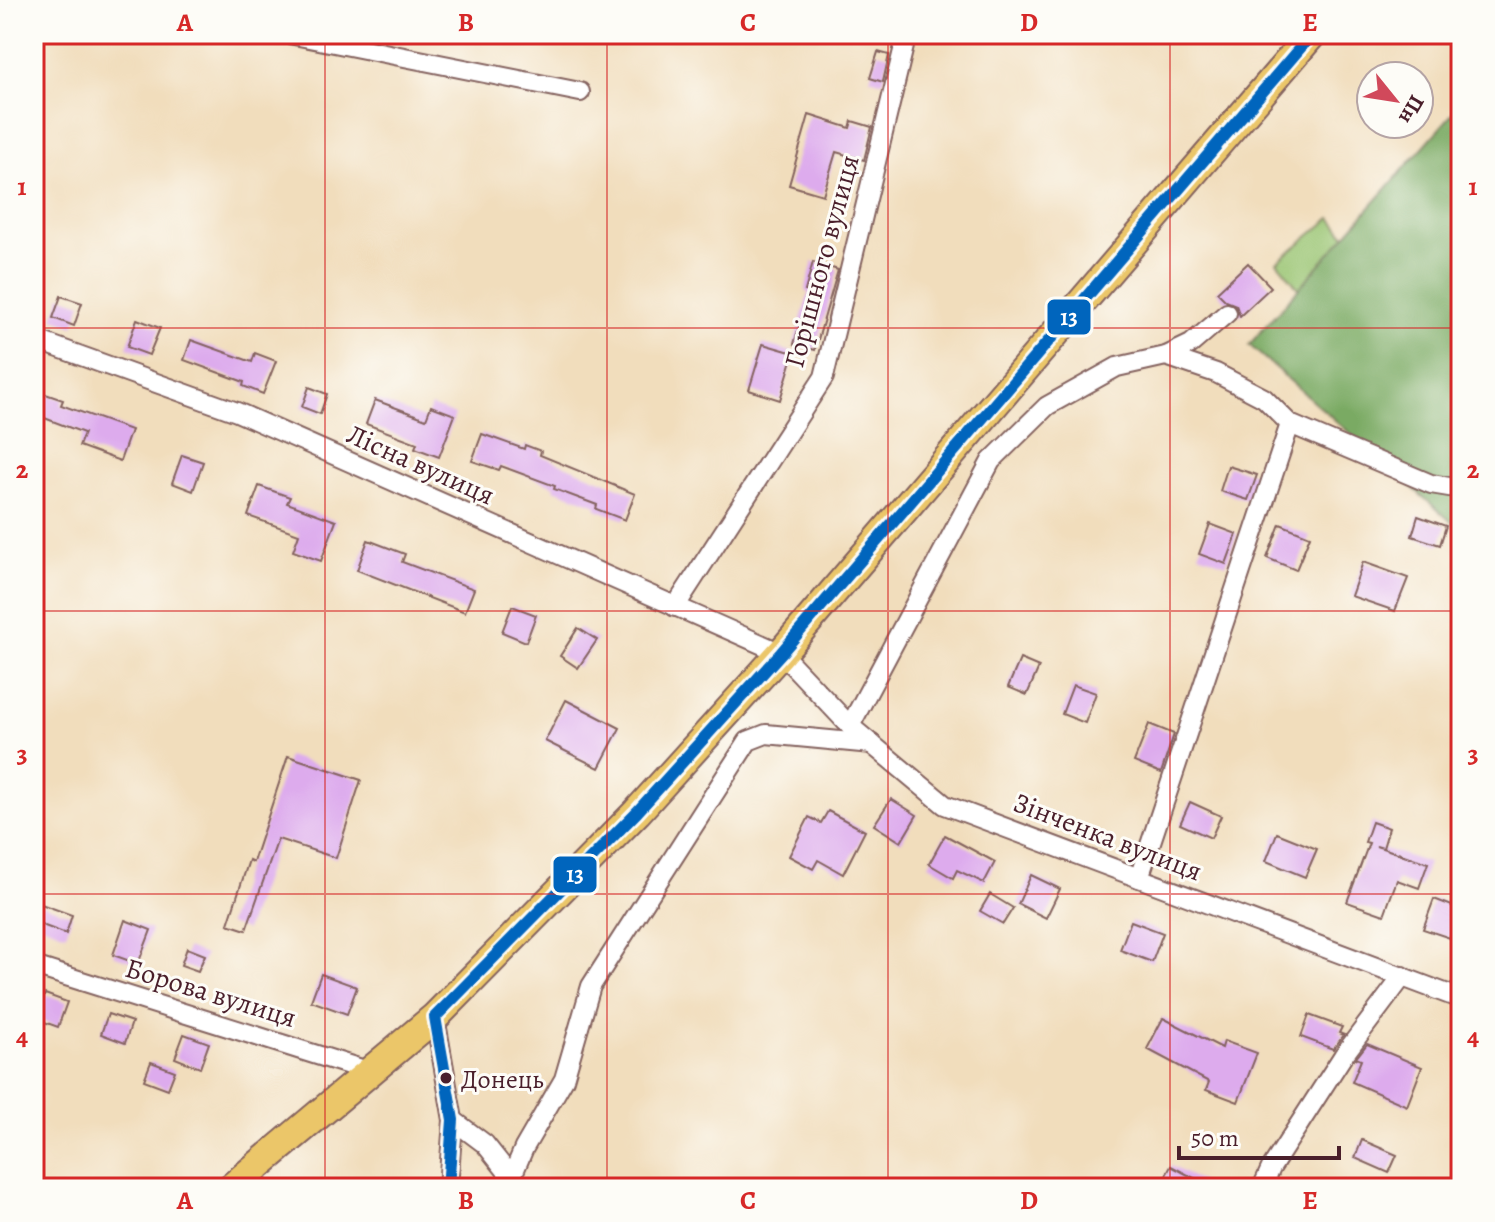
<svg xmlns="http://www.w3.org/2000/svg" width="1495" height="1222" viewBox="0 0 1495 1222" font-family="Alegreya,serif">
<rect width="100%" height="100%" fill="#fdfcf7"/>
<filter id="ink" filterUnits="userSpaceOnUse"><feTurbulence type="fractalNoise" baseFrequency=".0125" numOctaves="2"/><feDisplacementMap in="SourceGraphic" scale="16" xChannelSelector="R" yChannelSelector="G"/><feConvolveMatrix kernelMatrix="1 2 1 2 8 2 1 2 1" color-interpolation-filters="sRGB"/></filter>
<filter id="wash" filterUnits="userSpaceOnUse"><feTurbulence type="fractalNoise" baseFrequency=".006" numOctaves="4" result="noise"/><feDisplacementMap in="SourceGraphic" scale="32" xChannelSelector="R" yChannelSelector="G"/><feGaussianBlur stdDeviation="1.8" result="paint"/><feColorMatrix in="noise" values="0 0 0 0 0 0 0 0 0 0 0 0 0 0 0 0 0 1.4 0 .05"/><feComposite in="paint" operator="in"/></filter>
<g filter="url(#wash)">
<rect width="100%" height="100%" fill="#f1ddbc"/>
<polygon fill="#99c471" stroke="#72724e" stroke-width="2" points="1331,218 1412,316 1358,361 1277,262"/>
<polygon fill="#7aaa63" stroke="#626447" stroke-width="2" points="1461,104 1461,530 1249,345"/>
<g id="blocks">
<g fill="#ddabed">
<polygon points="878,52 889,55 883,82 870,78"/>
<polygon points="809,115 850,128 852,121 872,127 864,160 836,152 823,195 789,185"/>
<polygon points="813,262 838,270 815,350 794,344 809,292 805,291"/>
<polygon points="1248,263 1271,287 1240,316 1236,305 1226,301 1217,292"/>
<polygon points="61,296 82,303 74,326 53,318"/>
<polygon points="137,319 160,328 149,355 127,347"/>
<polygon points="191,340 252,362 255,353 276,361 263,394 243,386 244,382 184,360"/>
<polygon points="763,344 794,353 780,400 749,390"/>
<polygon points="309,387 327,394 320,414 302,407"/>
<polygon points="34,390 63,400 61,405 131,430 120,461 79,446 84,433 34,414"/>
<polygon points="375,400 426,419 431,406 455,415 439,457 415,448 417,443 366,424"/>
<polygon points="482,434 524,449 525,445 541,451 540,455 635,494 625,520 596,509 597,505 554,489 555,486 501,466 499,470 472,461"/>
<polygon points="182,455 203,462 193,491 172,483"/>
<polygon points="1228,466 1257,475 1248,500 1220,491"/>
<polygon points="259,486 290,497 287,503 336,521 321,561 293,551 299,534 248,516"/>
<polygon points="1418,516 1446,526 1440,545 1412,536"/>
<polygon points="1210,524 1237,534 1226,564 1199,554"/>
<polygon points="1280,524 1310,536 1296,570 1267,558"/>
<polygon points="368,540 405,554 402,562 474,589 465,612 357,570"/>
<polygon points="1363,562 1408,578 1395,611 1351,596"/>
<polygon points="512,606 536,615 526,642 502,632"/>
<polygon points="578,628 597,640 578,668 560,656"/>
<polygon points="1020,659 1039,667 1027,695 1008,687"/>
<polygon points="1073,685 1096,693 1085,723 1062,714"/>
<polygon points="566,700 620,728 599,768 545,741"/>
<polygon points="1149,724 1174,734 1161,773 1134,762"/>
<polygon points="288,756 361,780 336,858 278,839 246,930 228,924 249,860 253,862"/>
<polygon points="891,799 917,815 901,842 874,825"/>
<polygon points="1190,802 1221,816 1211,838 1180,824"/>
<polygon points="828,811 865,831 843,874 818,860 813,869 789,856 809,817 821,823"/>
<polygon points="1372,822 1389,828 1383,848 1376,846 1428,863 1419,888 1397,880 1384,915 1347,902 1369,843 1365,842"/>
<polygon points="1277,833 1317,849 1305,877 1266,861"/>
<polygon points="945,835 995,862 984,883 957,870 953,878 929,864"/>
<polygon points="1031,875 1060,889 1046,918 1018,904"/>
<polygon points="990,894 1013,908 1003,924 980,911"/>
<polygon points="1434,899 1460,909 1450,938 1423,929"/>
<polygon points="38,903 72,915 66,934 34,922"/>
<polygon points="125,920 151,930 138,964 113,955"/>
<polygon points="1131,921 1163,933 1152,962 1120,950"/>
<polygon points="187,948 205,955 198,971 181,965"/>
<polygon points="321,974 357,987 347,1014 311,1001"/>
<polygon points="45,994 67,1002 58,1027 36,1019"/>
<polygon points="108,1014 132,1022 125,1043 101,1034"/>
<polygon points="1309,1015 1342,1027 1339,1033 1344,1035 1333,1049 1301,1037"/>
<polygon points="1163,1018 1222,1048 1224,1041 1257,1053 1238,1102 1206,1090 1209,1082 1147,1049"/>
<polygon points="184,1034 209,1043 200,1068 175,1058"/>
<polygon points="1367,1044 1422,1067 1407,1106 1352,1082 1361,1060 1356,1058"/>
<polygon points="151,1062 175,1071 168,1089 144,1080"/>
<polygon points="1362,1140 1397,1155 1389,1173 1355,1158"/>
<polygon points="1171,1166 1213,1188 1159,1188"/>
</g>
</g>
</g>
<g filter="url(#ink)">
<use href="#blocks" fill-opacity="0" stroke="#84625e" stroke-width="2"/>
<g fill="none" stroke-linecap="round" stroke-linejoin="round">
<defs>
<g id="minor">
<polyline points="289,34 580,92"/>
<polyline points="34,339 237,412 781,653 850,726 945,805 1461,999"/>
<polyline points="1166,356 1216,373 1264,398 1290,424"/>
<polyline points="675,607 824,377 907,34"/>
<polyline points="850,726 991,461 1047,406 1117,367 1166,356 1191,344 1227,313"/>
<polyline points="1139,878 1290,424 1431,484 1461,489"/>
<polyline points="34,966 371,1072"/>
<polyline points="435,1017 453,1120 448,1188"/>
<polyline points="453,1120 485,1144 512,1178"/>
<polyline points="507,1188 524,1148 564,1079 591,986 748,741 766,734 872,744"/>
<polyline points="1262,1188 1271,1168 1343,1056 1403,976"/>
</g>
<polyline id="trunk" points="231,1188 435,1017 637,812 781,653 1312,34"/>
</defs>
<use href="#minor" stroke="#84625e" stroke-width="22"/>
<use href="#trunk" stroke="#84625e" stroke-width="32"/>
<use href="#minor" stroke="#fff" stroke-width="18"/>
<use href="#trunk" stroke="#ebc669" stroke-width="28"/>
<defs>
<polyline id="bus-1" points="448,1188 453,1120 435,1017 637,812 781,653 1312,34"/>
</defs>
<use href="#bus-1" stroke="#fdfcf7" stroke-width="18"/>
<use href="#bus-1" stroke="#0065bd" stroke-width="12"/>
</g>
</g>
<path fill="none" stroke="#d62828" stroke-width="2" stroke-opacity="0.55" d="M325,34V1188M607,34V1188M888,34V1188M1170,34V1188M34,328H1461M34,611H1461M34,894H1461"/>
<circle fill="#4a1f2b" stroke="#fdfcf7" stroke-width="3" cx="446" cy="1078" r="7"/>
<g text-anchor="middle" stroke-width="6" stroke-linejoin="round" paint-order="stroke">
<g font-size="26" fill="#4a1f2b" stroke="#fdfcf7" text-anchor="start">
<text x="461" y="1088">Донець</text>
</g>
<g font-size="28" fill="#4a1f2b" stroke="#fdfcf7">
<text transform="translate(821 261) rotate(-75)" y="10">Горішного вулиця</text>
<text transform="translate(421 464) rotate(24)" y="10">Лісна вулиця</text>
<text transform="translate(1108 836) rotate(21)" y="10">Зінченка вулиця</text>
<text transform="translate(211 992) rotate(17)" y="10">Борова вулиця</text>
</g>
</g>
<g stroke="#fdfcf7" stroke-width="3">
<rect x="1046" y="298" width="46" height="38" rx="8" fill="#0065bd"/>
<rect x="552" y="855" width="46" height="39" rx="8" fill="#0065bd"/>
</g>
<g font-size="22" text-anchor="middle" font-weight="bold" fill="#fff">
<text x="1069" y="325">13</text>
<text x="575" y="882">13</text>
</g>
<rect width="1495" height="1222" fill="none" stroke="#fdfcf7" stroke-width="88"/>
<g transform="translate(1395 100) rotate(120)"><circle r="38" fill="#fdfcf7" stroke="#b5a4a5" stroke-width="2"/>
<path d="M0-6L14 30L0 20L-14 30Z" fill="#d1495b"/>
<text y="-12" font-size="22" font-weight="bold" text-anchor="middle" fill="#4a1f2b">Пн</text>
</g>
<path d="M1179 1146v12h160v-12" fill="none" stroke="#4a1f2b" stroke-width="4"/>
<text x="1191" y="1146" font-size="24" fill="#4a1f2b" stroke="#fdfcf7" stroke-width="6" paint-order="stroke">50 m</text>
<rect x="44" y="44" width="1407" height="1134" fill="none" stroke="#d62828" stroke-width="3"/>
<g font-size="26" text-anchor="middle" font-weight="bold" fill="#d62828">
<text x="185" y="31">A</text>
<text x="466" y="31">B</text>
<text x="748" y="31">C</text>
<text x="1029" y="31">D</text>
<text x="1310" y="31">E</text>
<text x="22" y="195">1</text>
<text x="1473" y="195">1</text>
<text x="22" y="478">2</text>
<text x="1473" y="478">2</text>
<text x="22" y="762">3</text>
<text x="1473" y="762">3</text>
<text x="22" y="1045">4</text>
<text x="1473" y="1045">4</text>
<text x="185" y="1209">A</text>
<text x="466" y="1209">B</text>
<text x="748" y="1209">C</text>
<text x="1029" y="1209">D</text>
<text x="1310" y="1209">E</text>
</g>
</svg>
